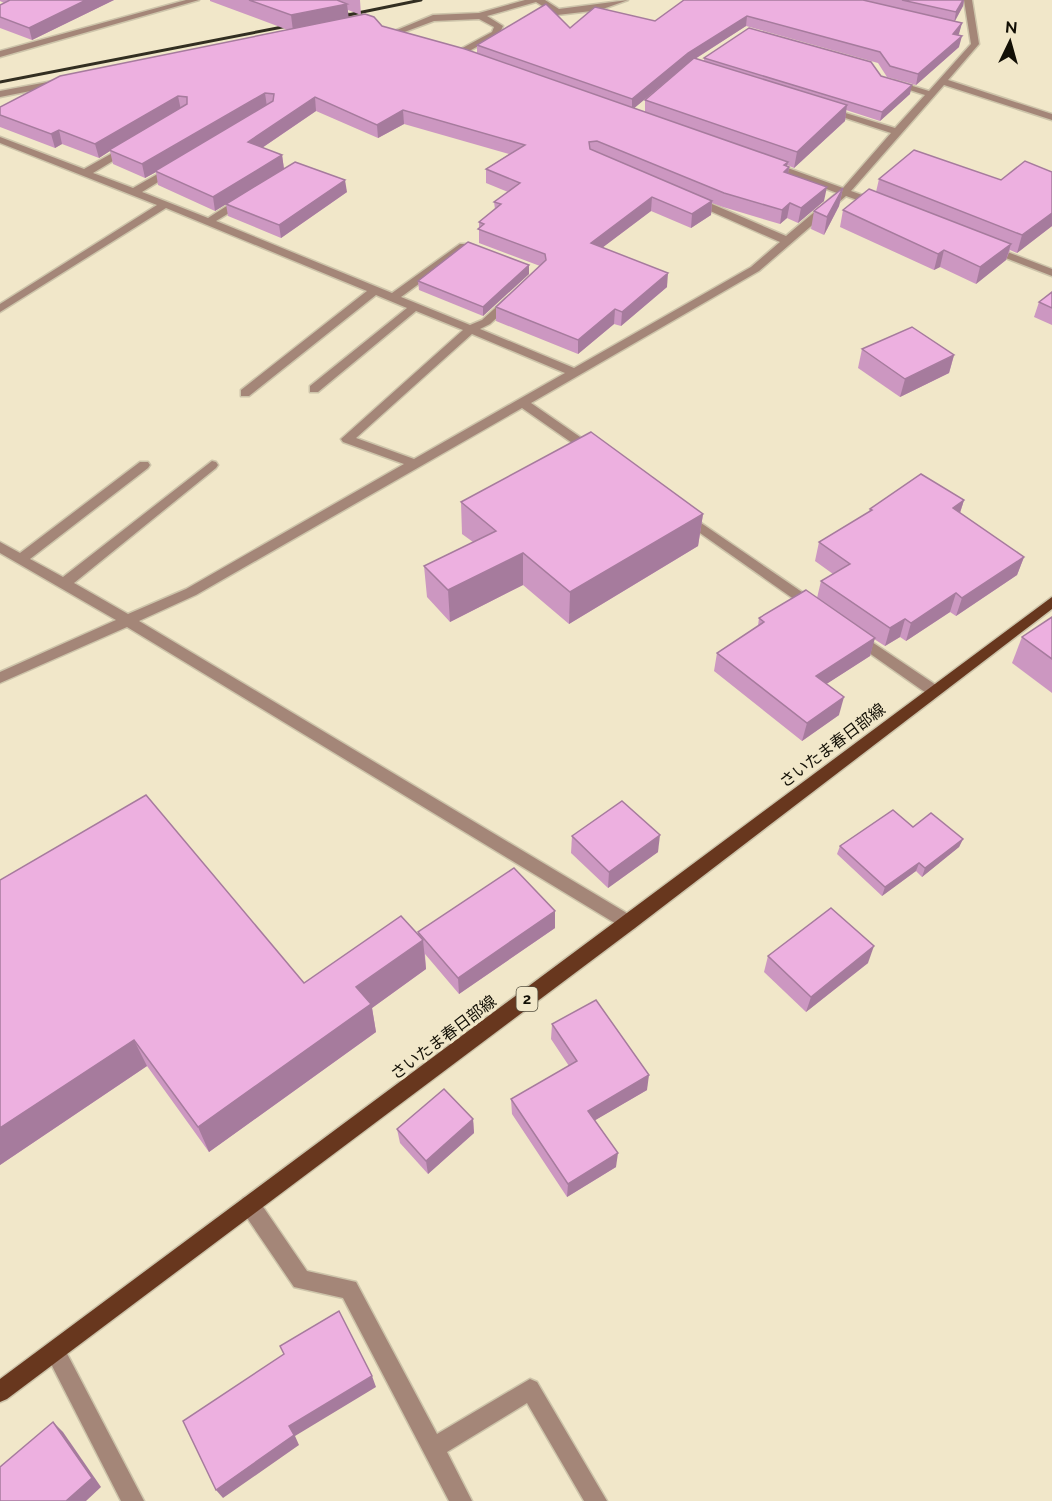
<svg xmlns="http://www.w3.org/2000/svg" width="1052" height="1501" viewBox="0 0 1052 1501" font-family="Raleway,'Noto Sans JP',sans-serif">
<rect width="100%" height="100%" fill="#f1e7c9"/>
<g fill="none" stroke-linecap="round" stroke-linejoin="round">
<defs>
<g id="minor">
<polygon points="186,0 199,0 0,57 0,51"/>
<polygon points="300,0 312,0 376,24 369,26"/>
<polygon points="525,0 545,0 559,9 628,0 600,10 557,15 536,2 487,16 503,26 499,35 458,57 454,54 455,52 492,32 494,27 479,19 434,21 399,34 392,32 433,15 479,13"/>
<path d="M964,0H972L979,44L948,80L1052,114V120L944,85L851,191L882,202V206H874L846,196L759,271L531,403L596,448L598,451L596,454H588L522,408L196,595L139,621L635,918L637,923L635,928L629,930L623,928L127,627L0,683V672L116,620L0,553V542L20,553L140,462H148L150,465L148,468L30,559L63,577L212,461L216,462L218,465L216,468L74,583L128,614L186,589L404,464L343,442L341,439L463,330L416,311L318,392H310V386L407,308L376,295L249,396H241V390L367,291L166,208L0,312V304L157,205L0,143V137L84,169L125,146H131V150L93,173L133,188L170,167H176V171L142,192L208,218L239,198H247V202L216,221L392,293L460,244H468V248L401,297L470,325L482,320L506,298H514V302L490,324L480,329L574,368L751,267L780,242L690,202V198H698L786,236L837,193L768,167V163H774L843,188L891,133L821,110L829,108L895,128L925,95L888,83L893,80L929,91L971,44ZM472,334L565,373L414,459L356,438Z"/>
<polygon points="58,80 63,83 61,85 0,97 0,91"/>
<polygon points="989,245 1052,269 1052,276 985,250 984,248"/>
<polygon points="685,512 818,603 820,606 818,609 808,609 680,519 679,516 680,513"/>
<polygon points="857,632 939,687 941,691 939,695 929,695 852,641 850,637"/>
<polygon points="250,1196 257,1198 307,1271 356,1282 437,1434 530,1379 537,1382 607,1501 584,1501 527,1403 447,1452 472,1501 449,1501 343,1298 294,1287 243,1212 240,1205 243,1198"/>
<polygon points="55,1341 62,1344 144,1501 121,1501 48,1358 45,1351 48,1344"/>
</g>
<polygon id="major" points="1052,597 1052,609 635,928 7,1399 0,1402 0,1379"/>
</defs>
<use href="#minor" stroke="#cdc4aa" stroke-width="3"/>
<use href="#major" stroke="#cdc4aa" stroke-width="3"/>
<use href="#minor" fill="#a48678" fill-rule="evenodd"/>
<use href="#major" fill="#68371e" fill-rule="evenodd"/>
<g stroke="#322e21" stroke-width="3">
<polyline points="333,18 421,0"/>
<polyline points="0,82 298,24"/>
</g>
</g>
<g fill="#cc97c1" fill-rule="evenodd">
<polygon points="0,0 114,0 32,40 0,28 0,5 4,3 0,1"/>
<path d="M210,0H360L361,15L348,10V17L477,53V45L570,28L655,21L684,0H964L963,6L954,22L962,23L958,35L959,47L916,85L887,77L878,63L746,26L695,59L704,61V58L881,76L910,94L880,121L846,110L845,121L794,168L787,165V167H789L788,173L824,201L798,223L787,218L780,224L723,207L712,203L711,215L691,228L651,211L603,247L667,287L621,326L614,324L578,354L496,321V307L540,266L479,243V222L495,209L494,202L508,192L486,183V169L509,154L404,124L378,138L316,111L262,148L282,155L284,169L347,192L281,238L228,216L226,204L215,211L158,185L156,172L145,178L113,164L110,151L99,158L62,144L55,148L0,127V107L288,30L210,1ZM687,64L645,100V112L634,108Z"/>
<polygon points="1052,172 1052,226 1017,253 1010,250 1006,260 976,284 940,267 934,270 840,227 843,210 876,192 879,179 1001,180"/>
<polygon points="843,188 839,206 824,235 811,229 814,211"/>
<polygon points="529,274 483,316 419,290 418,281"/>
<polygon points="1052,292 1052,325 1034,317 1039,302"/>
<polygon points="862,349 954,355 949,373 900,397 858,368"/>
<polygon points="964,500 960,513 1024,557 1017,575 956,616 950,612 906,641 900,637 885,646 874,639 870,656 826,684 839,715 802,741 714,671 717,653 758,626 759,618 817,598 821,581 833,574 815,561 819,542 869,512 870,509"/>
<polygon points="461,502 703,514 698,546 569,624 523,585 450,622 427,597 424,566 473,542 462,534"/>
<polygon points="1052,617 1052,693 1012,663 1022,637"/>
<polygon points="913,827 963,839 959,847 922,877 916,871 882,896 837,854 840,846"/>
<polygon points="572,836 658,852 608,888 571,853"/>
<polygon points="0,880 304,983 418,935 418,932 555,911 555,928 459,994 425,954 426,969 372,1008 376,1032 209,1152 147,1066 0,1165"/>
<polygon points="768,956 868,963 806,1012 764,972"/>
<polygon points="552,1024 647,1090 595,1120 616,1167 567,1197 512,1114 511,1099 569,1066 551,1039"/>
<polygon points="473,1119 474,1133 428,1174 400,1143 397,1129"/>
</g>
<g fill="#a67b9d">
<polygon points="86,0 114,0 32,40 29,28"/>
<polygon points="963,0 964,0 963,6 954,23 956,12"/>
<polygon points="347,4 349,20 293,31 291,15"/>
<polygon points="747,16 746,26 687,64 632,110 632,99 688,53"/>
<polygon points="962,23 959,34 951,45 953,34"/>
<polygon points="962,36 959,47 916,85 918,74"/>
<polygon points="912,85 910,94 880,121 882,112"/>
<polygon points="265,93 267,107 155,171 156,172 145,178 142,164"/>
<polygon points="178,96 181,110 109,150 110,151 99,158 95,144"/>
<polygon points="315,97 316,111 250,156 248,142"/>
<polygon points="847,105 845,121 794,168 797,152"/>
<polygon points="403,110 404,124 378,138 377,125"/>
<polygon points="59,130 62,144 55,148 51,134"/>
<polygon points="282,155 284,169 215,211 213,197"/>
<polygon points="788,162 786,170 789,167 787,181 782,186 784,165"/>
<polygon points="345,180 347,192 281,238 279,225"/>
<polygon points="827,187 824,201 798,223 801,208"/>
<polygon points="843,188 839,206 824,235 827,217"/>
<polygon points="652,197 651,211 590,257 591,243"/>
<polygon points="712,201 711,215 691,228 692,214"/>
<polygon points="790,203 787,218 780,224 782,210"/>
<polygon points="1052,213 1052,226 1017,253 1022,235"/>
<polygon points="1011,244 1006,260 976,284 980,267"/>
<polygon points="944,250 940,267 934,270 938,254"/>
<polygon points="529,265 529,274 483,316 483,307"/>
<polygon points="668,273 667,287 621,326 622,312"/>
<polygon points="615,309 614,324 578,354 578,340"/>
<polygon points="954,355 949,373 900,397 905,379"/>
<polygon points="964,500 958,519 953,508"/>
<polygon points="703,514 698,546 569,624 570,592"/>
<polygon points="523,553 523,585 450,622 448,590"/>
<polygon points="1024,557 1017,575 956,616 962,598"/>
<polygon points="956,593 950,612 906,641 911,623"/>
<polygon points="905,619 900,637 885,646 890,628"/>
<polygon points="875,638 870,656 811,694 816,676"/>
<polygon points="844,697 839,715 802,741 807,723"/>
<polygon points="660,835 658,852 608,888 609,872"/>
<polygon points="963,839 959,847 922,877 925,868"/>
<polygon points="919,863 916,871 882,896 885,887"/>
<polygon points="555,911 555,928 459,994 458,978"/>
<polygon points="423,940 426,969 372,1008 376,1032 209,1152 198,1127 356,987"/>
<polygon points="874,946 868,963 806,1012 811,997"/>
<polygon points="134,1040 147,1066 0,1165 0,1128"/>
<polygon points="649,1075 647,1090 587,1125 588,1111"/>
<polygon points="473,1119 474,1133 428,1174 426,1161"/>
<polygon points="618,1153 616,1167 567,1197 568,1184"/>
<polygon points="372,1376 376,1387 295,1436 299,1445 223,1498 216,1490 289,1426"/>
<polygon points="53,1422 63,1432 101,1487 86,1501 66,1501"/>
</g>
<g fill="#edb0e0" stroke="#a67b9d" stroke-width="1.5">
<polygon points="10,0 86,0 29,28 0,17 0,5"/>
<polygon points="249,0 337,0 347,4 291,15"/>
<polygon points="684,0 863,0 962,23 953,34 962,36 918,74 890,66 880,52 747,16 688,53 632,99 477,45 546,4 570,28 595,7 655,21"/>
<polygon points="902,0 963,0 956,12"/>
<polygon points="365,14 374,17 382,26 465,49 788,162 784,165 789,167 784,172 827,187 801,208 790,203 782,210 724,193 597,141 589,142 590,149 712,201 692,214 652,197 591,243 668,273 622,312 615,309 578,340 496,307 546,260 545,254 478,229 484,224 479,222 501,204 494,202 520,183 486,169 525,145 403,110 377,125 315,97 248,142 282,155 213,197 155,171 273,101 274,94 265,93 142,164 109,150 187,104 187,97 178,96 95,144 59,130 51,134 0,115 0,107 60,76"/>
<polygon points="749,28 871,62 881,76 912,85 882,112 704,58"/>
<polygon points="694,58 847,105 797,152 645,100"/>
<polygon points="914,150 1001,180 1025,161 1052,172 1052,213 1022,235 879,179"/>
<polygon points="295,162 345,180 279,225 226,204"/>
<polygon points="843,188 827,217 814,211"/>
<polygon points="869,189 1011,244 980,267 944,250 938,254 843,210"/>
<polygon points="468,242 529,265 483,307 418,281"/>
<polygon points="1052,292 1052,308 1039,302"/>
<polygon points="912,327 954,355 905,379 862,349"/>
<polygon points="591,432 703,514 570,592 523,553 448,590 424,566 496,531 461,502"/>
<polygon points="921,474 964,500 953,508 1024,557 962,598 956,593 911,623 905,619 890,628 821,581 850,564 819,542 872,510 870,509"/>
<polygon points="806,590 875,638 816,676 844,697 807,723 717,653 764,622 759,618"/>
<polygon points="1052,617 1052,659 1022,637"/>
<polygon points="146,795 304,983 401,916 423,940 356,987 371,1004 198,1127 134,1040 0,1128 0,880"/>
<polygon points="622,801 660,835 609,872 572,836"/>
<polygon points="893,810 913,827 931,813 963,839 925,868 919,863 885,887 840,846"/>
<polygon points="514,868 555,911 458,978 418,932"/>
<polygon points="831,908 874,946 811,997 768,956"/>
<polygon points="596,1000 649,1075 588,1111 618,1153 568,1184 511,1099 577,1061 552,1024"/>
<polygon points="444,1089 473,1119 426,1161 397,1129"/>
<polygon points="339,1311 372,1376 289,1426 294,1435 216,1490 183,1421 284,1354 280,1346"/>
<polygon points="53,1422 92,1478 66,1501 0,1501 0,1467"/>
</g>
<g text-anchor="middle" stroke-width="6" stroke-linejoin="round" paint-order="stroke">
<rect fill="#f1e7c9" stroke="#555040" stroke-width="1.5" x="516.5" y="987" width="21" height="24" rx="4.5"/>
<g font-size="15" font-weight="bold" fill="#120f05">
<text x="527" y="1004">2</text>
</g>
<g font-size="16" fill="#120f05" stroke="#f1e7c9">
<text transform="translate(832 745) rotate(-37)" y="6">さいたま春日部線</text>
<text transform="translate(443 1037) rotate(-37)" y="6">さいたま春日部線</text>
</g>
</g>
<g transform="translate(1010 42) rotate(5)" stroke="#f1e7c9" stroke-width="4.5" paint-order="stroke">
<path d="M0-4.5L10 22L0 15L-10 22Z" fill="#120f05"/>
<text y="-9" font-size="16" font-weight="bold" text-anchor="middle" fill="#120f05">N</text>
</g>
</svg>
